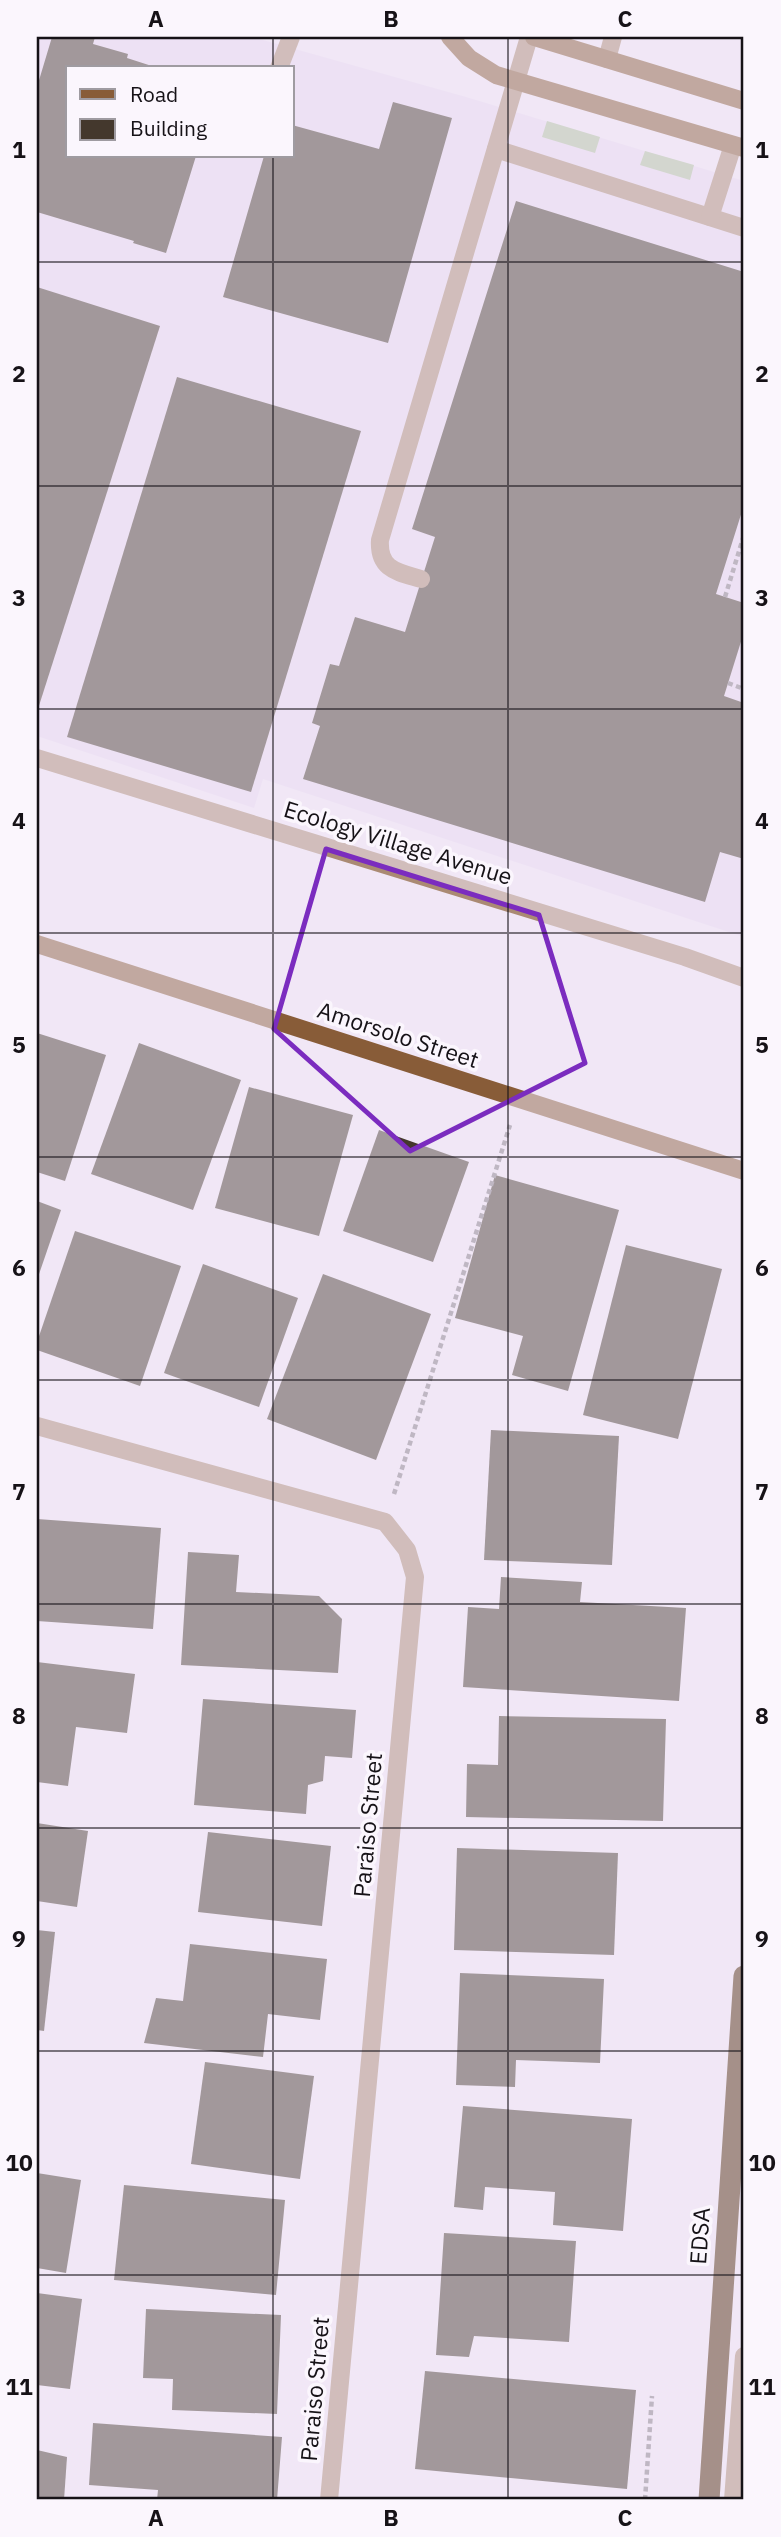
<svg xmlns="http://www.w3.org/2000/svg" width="781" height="2537" viewBox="0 0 781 2537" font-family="'IBM Plex Sans',sans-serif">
<rect width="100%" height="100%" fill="#f1e7f6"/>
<path fill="#e9daf1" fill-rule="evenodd" d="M37,37H252L466,97L744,181V937L263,779L254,808L37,736ZM68,68H292V156H68Z"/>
<g fill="#afc2a0">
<polygon points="547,121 600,137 595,153 542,137"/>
<polygon points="645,151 694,165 690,180 640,165"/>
</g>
<g fill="#44382d">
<polygon points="52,37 95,37 93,44 128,54 127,58 158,68 68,68 68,156 196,156 166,253 133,243 134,241 37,212 37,87"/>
<polygon points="393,102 452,118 388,343 223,297 264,156 292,156 292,125 379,149"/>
<polygon points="516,201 744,272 744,505 716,594 744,603 744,632 724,696 744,703 744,859 720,852 705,902 303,779 320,726 312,723 330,664 339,666 355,617 405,632 435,537 412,529"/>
<polygon points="37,287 160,326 37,712"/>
<polygon points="177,377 361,431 251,792 67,737"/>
<polygon points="37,1033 106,1055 65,1181 37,1172"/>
<polygon points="139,1043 241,1080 193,1210 91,1174"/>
<polygon points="249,1087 353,1115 319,1236 215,1208"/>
<polygon points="379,1130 469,1162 433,1262 343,1231"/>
<polygon points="495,1175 619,1210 568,1391 512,1375 523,1336 455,1318"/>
<polygon points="37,1201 61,1210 37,1280"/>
<polygon points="75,1231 181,1266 140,1386 37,1350 37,1342"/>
<polygon points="626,1245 722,1269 678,1439 583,1415"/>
<polygon points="203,1264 298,1298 259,1407 164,1373"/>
<polygon points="323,1274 431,1314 376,1460 267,1419"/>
<polygon points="491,1430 619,1436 612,1565 484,1560"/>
<polygon points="37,1519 161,1528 153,1629 37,1621"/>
<polygon points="188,1552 239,1555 236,1592 319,1596 342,1619 338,1673 181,1665"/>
<polygon points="501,1577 582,1582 580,1602 686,1608 679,1701 463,1687 468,1607 499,1609"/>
<polygon points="37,1662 135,1674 127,1733 76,1727 68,1786 37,1782"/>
<polygon points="203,1699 356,1710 352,1758 325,1756 323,1781 308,1785 306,1814 194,1805"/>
<polygon points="499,1716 666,1719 663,1821 466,1817 467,1764 498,1765"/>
<polygon points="37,1823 88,1831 77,1907 37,1901"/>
<polygon points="208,1832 331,1846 322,1926 198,1912"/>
<polygon points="457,1848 618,1853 614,1955 454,1950"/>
<polygon points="37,1930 55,1932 44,2031 37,2030"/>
<polygon points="190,1944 327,1959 320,2020 268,2014 263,2057 144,2043 156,1998 183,2001"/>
<polygon points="460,1973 604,1979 600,2063 516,2060 515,2087 456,2085"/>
<polygon points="205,2062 314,2076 300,2179 191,2164"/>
<polygon points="463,2106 632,2119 623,2231 553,2225 555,2192 485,2187 483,2210 454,2207"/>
<polygon points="37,2173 81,2180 66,2273 37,2268"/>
<polygon points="124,2185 285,2200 276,2295 114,2280"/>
<polygon points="444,2233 576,2241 569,2342 474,2336 469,2357 436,2355"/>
<polygon points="37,2293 82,2299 70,2389 37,2385"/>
<polygon points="146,2309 281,2315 277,2414 172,2410 173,2379 143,2378"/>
<polygon points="425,2371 636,2390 627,2489 415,2469"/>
<polygon points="93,2423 282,2437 277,2500 157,2500 158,2490 89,2485"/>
<polygon points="37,2450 67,2457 64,2500 37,2500"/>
</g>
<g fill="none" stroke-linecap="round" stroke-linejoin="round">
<g stroke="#837c86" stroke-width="4.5" stroke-dasharray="5 3.5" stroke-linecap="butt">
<polyline points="725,597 744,535"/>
<polyline points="728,683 744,689"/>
<polyline points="394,1494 510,1125"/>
<polyline points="645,2500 652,2396"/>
</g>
<g stroke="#aa8a73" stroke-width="18">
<polyline points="607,59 613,37"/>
<polyline points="279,68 291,37"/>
<polyline points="496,149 744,228"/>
<polyline points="710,217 733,145"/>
<path d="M421,579C398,572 378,570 380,540L529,37"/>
<polyline points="733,2500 744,2356"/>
</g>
<g stroke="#aa8a73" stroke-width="18">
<polyline points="37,758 685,957 744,978"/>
<polyline points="37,1426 385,1522 407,1550 415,1577 329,2500"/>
</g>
<g stroke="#885c38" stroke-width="18">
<polyline points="450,37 469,58 496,75 744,148"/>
<polyline points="534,37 744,101"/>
<polyline points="37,944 744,1171"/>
</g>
<polyline stroke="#4a2706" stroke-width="21" points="709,2500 744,1976"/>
</g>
<path d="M0 0H781V2537H0ZM326,849L539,915L585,1063L410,1151L274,1029Z" fill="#f1e7f6" fill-opacity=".55" fill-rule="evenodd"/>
<path fill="none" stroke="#7b2cbf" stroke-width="5" stroke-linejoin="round" d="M326,849L539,915L585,1063L410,1151L274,1029Z"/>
<path fill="none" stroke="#161217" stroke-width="2" stroke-opacity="0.55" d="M273,37V68M508,37V2500M273,156V2500M37,262H744M37,486H744M37,709H744M37,933H744M37,1157H744M37,1380H744M37,1604H744M37,1828H744M37,2051H744M37,2275H744"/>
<g text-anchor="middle" stroke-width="7" stroke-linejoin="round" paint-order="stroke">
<g font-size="23" fill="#161217" stroke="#fbf6fd">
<text transform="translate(398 843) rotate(17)" y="8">Ecology Village Avenue</text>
<text transform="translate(398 1035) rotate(18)" y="8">Amorsolo Street</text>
<text transform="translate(368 1825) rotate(-85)" y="8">Paraiso Street</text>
<text transform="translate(700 2236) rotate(-86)" y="8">EDSA</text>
<text transform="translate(315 2389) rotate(-85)" y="8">Paraiso Street</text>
</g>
</g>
<rect width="781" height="2537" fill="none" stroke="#fbf6fd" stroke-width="77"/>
<rect x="66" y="66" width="228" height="91" fill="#fbf6fd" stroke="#9f9ba1" stroke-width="2"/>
<rect x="80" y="89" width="35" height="10" fill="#885c38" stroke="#9f9ba1" stroke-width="2"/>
<text x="130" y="102" font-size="21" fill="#161217">Road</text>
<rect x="80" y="119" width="35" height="21" fill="#44382d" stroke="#9f9ba1" stroke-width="2"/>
<text x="130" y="136" font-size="21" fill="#161217">Building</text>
<rect x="38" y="38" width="704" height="2460" fill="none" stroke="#161217" stroke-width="2.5"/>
<g font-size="23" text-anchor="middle" font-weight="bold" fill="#161217">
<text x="156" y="27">A</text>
<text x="391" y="27">B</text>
<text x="625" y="27">C</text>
<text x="19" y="158">1</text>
<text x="762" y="158">1</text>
<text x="19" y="382">2</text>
<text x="762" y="382">2</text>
<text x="19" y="606">3</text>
<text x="762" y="606">3</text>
<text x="19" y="829">4</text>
<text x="762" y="829">4</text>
<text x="19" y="1053">5</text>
<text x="762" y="1053">5</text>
<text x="19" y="1276">6</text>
<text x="762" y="1276">6</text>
<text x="19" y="1500">7</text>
<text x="762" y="1500">7</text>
<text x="19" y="1724">8</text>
<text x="762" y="1724">8</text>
<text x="19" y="1947">9</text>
<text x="762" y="1947">9</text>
<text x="19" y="2171">10</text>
<text x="762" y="2171">10</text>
<text x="19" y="2395">11</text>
<text x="762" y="2395">11</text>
<text x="156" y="2526">A</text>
<text x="391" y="2526">B</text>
<text x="625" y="2526">C</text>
</g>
</svg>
